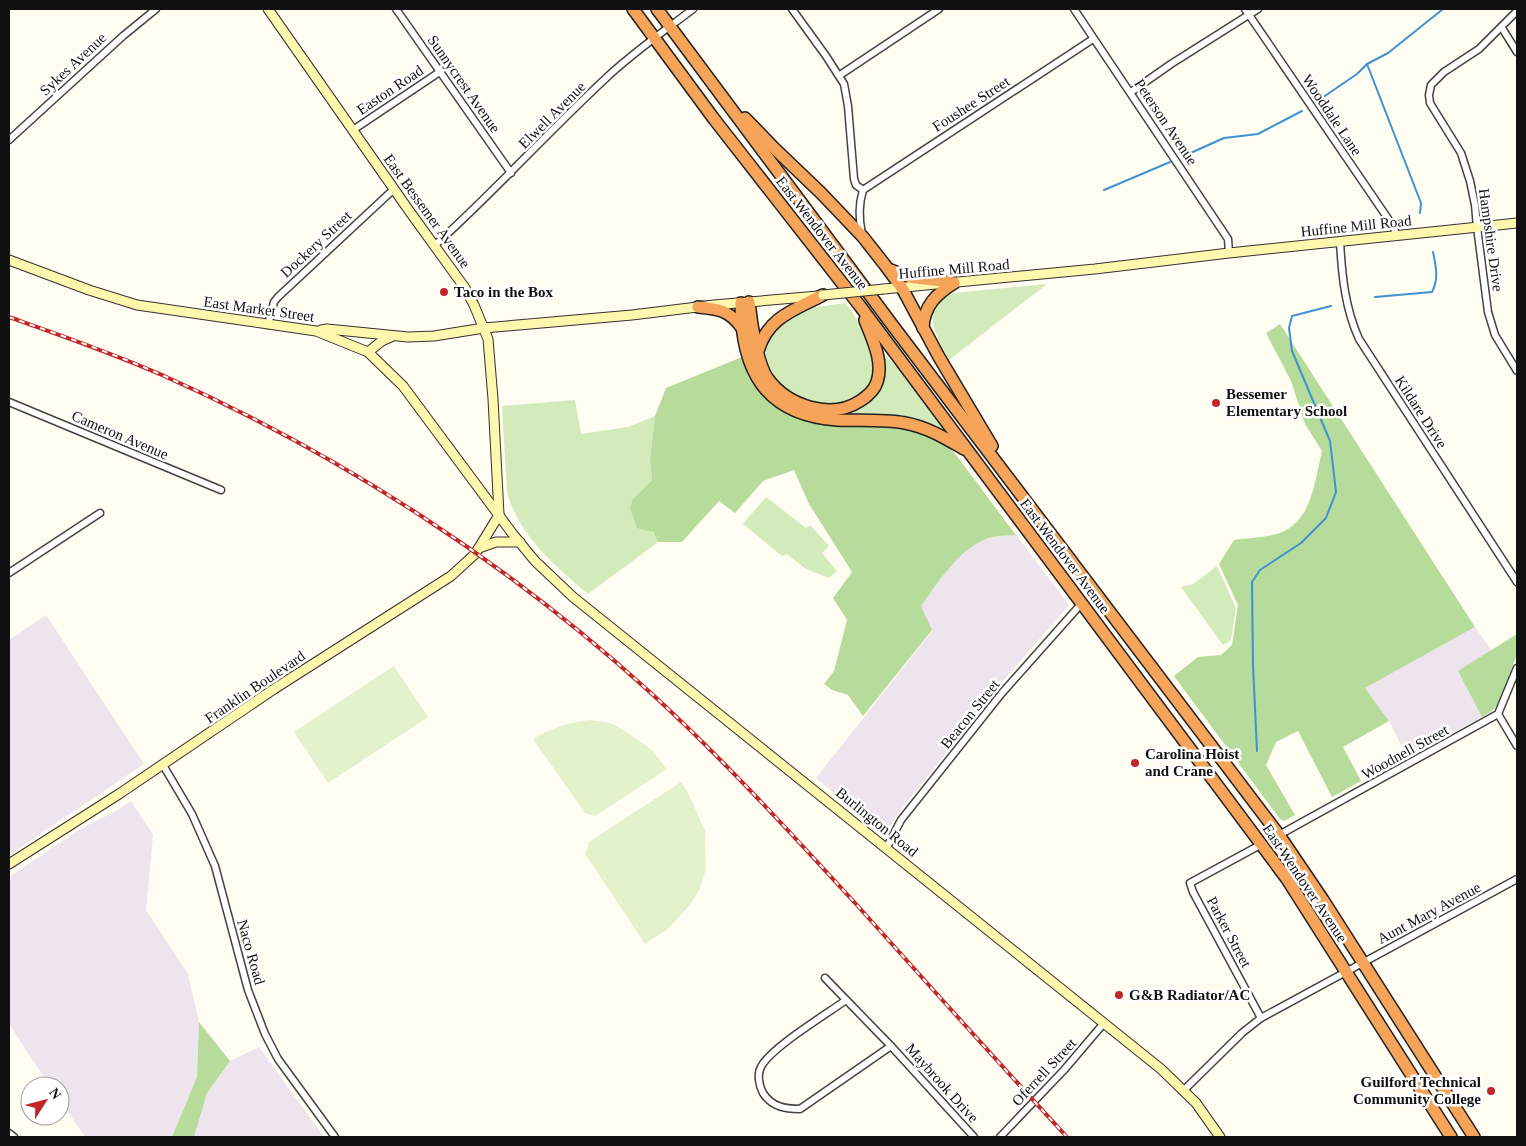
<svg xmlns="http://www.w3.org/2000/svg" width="1526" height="1146" viewBox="0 0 1526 1146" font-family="Georgia,serif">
<rect width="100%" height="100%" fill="#fffdf2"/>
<g fill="#ede4ee">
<polygon points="1016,535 1069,605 1003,681 896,816 887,832 882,833 816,778 932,631 921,606 954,561 975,544 993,537"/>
<polygon points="46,615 144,764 9,855 9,640"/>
<polygon points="1475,627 1492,651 1458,671 1482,717 1407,757 1389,721 1365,688"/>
<polygon points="131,801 153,835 146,910 188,974 199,1022 197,1077 172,1137 85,1137 60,1100 60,1086 50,1086 9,1024 9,877 84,827 116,811"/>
<polygon points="259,1047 324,1137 194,1137 207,1093 230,1061"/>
</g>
<g fill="#d3eabb">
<path d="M1047,284L949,360C937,336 916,306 954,293Z"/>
<path d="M846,303C860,323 887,366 867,389C865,392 862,396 859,398C857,400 852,400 848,401C787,420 719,339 808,309C820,306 833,305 846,303Z"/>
<path d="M887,357L908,379L946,431L944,433L842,415V413C880,406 878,392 883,359Z"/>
<path d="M575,400L581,434L628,427L655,416L650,459L652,480L633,499L658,542L588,594C555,566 519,536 507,492L502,406Z"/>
<polygon points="766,497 806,528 810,525 829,546 822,553 837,571 829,578 806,569 787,554 782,556 743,524"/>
<polygon points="1217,566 1236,608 1231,640 1223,645 1181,587 1193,584"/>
</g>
<g fill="#b6db9a">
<path d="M1280,324L1475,627L1365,688L1389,721L1343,747L1361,781L1332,797L1298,731L1276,742L1266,765L1295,815L1284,821L1280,819L1174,676L1198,657L1221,655L1232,645L1238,605L1219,564L1234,540C1246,538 1260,538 1272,535C1312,527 1314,483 1322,451L1305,424L1291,381L1266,333Z"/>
<path d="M742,357C748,376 757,391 773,404C820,441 879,413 930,436C935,439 942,442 946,445C958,455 966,469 975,480C989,499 1002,517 1016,535C1009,536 1000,535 993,537C960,545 940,581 921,606L932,630L863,716L848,695L832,690L824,684L834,671L847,620L833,598L852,572L809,504L794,470L763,481L735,513L719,501L682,542H658L653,532L637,528L630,508L633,499L652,480L650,459L655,416L666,388Z"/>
<polygon points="1517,634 1517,654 1499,703 1492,711 1482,717 1458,671"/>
<polygon points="199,1022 230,1061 207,1093 194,1137 172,1137 197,1077"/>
</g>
<g fill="#e4f1cd">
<polygon points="394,666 428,717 328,783 294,732"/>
<path d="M590,720L611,723L631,735L652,750L667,769L595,816L585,813L533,739C552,728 569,722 590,720Z"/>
<polygon points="681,782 690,797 705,831 706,869 699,890 688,907 669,928 645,944 585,854 589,842"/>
</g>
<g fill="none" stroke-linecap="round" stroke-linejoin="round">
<g stroke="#3d92cf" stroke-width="2">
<polyline points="1367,64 1421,203 1420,213"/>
<polyline points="1316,102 1357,74 1367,64 1388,53 1443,9"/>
<polyline points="1186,155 1224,138 1258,134 1302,111"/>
<polyline points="1104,190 1170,162"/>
<path d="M1375,297L1432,292C1439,278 1436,267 1433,252"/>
<polyline points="1257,751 1253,665 1252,582 1260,570 1301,543 1326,518 1336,492 1330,441 1292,351 1289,328 1292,316 1331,306"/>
</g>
<defs>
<g id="street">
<polyline points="396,9 511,173"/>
<path d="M792,9L826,56L844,84L848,106L854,179L856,185L863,190C859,203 859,220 862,234"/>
<polyline points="1074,9 1228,239 1229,253"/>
<polyline points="1245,9 1393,226 1397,236"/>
<polyline points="1517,11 1479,49 1444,72 1431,85 1429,95 1430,103 1461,153 1470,181 1475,205 1477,227 1488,312 1495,335 1517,371"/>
<polyline points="1502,28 1517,52"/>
<polyline points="840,75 939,9"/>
<polyline points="1131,92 1171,64 1258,9"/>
<polyline points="353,130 441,71"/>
<polyline points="9,140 123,36 156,9"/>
<polyline points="863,190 1093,39"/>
<path d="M1340,242C1342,276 1345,308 1359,339L1517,582"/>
<path d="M434,246C493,193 546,134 604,80C631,54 663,32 693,9"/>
<polyline points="268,325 274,302 278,297 394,189"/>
<polyline points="9,402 221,490"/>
<polyline points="9,573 100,513"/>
<polyline points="1498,714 1517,746"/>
<polyline points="163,765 192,814 215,866 248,990 265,1034 278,1059 335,1137"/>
<polyline points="1279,835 1498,714 1517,668"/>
<polyline points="887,847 901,820 1002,693 1082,603"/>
<polyline points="825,978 891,1046 974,1137"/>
<path d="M846,1000C827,1014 770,1048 761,1067C757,1074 759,1086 763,1093C772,1107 785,1109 800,1109L891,1046"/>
<polyline points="1261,1018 1193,892 1190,883 1262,844"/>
<polyline points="1184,1090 1242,1033 1261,1018 1517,879"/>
<polyline points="9,1133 14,1137"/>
<polyline points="1000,1137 1064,1070 1104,1023"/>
</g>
<g id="secondary">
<polyline points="268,9 410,212 465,288 474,305 488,339 493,399 499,514"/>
<polyline points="9,260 89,290 137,305 316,331 368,352 403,386 512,533 535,561 573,597 1161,1069 1196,1103 1220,1137"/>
<polyline points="884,289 1095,269 1229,253 1517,223"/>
<polyline points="321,330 327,329 408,337 434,336 484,328 632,315 714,305 818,296"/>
<polyline points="368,352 382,341 391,337"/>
<polyline points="479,548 496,542 520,542"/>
<polyline points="9,864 119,794 274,689 451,576 475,554 499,515"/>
</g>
<g id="highway">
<polyline points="633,9 714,119 860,306 1287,879 1451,1137"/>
<polyline points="657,9 893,326 1279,835 1323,900 1474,1137"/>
<polyline points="745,118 775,149 821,193 863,237 885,265 902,288 939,357 992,446"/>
<path d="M891,270C913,281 930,278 954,283"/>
<path d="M749,302C751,321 757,364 768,379C788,406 831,420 860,401C868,396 874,391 877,382C884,361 872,339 865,320"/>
<path d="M741,303C741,370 765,415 837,420C859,421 883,419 905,423C927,427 945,438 964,449"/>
<path d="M698,307C719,309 729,310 742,328"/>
<path d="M923,328C924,306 936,294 954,283"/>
<path d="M758,351C768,317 794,310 823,295"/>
</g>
</defs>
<use href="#street" stroke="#434343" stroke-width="9"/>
<use href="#secondary" stroke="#323232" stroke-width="11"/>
<use href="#highway" stroke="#212121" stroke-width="14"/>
<use href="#street" stroke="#fff" stroke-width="6"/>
<use href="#secondary" stroke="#fff7ad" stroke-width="9"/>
<use href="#highway" stroke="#f5a45a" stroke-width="11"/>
<defs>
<path id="rail" d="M9,317C60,335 112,353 162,375C340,454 508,563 652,694C724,760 790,832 856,904C926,982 996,1060 1067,1137"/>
</defs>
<use href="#rail" stroke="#c2252a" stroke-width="4"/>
<use href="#rail" stroke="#fff" stroke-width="2" stroke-dasharray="5.5" stroke-linecap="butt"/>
<defs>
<polyline id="secondary-bridge" points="823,295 884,289"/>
</defs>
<use href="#secondary-bridge" stroke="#323232" stroke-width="11" stroke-linecap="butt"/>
<use href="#secondary-bridge" stroke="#fff7ad" stroke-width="9"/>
</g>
<g fill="#c2252a" stroke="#fff" stroke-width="2">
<circle cx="444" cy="292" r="5"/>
<circle cx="1216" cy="403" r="5"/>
<circle cx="1135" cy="763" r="5"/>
<circle cx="1119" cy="995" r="5"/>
<circle cx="1491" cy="1091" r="5"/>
</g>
<g text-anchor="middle" stroke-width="5" stroke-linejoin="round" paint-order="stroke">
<g font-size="15" fill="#101010" stroke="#fff">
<text transform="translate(73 64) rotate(-43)" y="5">Sykes Avenue</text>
<text transform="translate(464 84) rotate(55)" y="5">Sunnycrest Avenue</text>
<text transform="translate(390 90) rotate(-34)" y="5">Easton Road</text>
<text transform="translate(971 104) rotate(-33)" y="5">Foushee Street</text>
<text transform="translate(552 115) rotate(-45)" y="5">Elwell Avenue</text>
<text transform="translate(1332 115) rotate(56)" y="5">Wooddale Lane</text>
<text transform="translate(1166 122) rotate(56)" y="5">Peterson Avenue</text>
<text transform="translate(427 211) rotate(54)" y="5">East Bessemer Avenue</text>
<text transform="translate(1356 226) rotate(-6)" y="5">Huffine Mill Road</text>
<text transform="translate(822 233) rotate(52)" y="5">East Wendover Avenue</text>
<text transform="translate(1491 240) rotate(82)" y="5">Hampshire Drive</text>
<text transform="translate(316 244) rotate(-43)" y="5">Dockery Street</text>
<text transform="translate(954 269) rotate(-5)" y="5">Huffine Mill Road</text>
<text transform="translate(259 309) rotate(8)" y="5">East Market Street</text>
<text transform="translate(1421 412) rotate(57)" y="5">Kildare Drive</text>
<text transform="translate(120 435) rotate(23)" y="5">Cameron Avenue</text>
<text transform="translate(1065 556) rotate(53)" y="5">East Wendover Avenue</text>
<text transform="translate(255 687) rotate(-34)" y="5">Franklin Boulevard</text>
<text transform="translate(970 714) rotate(-51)" y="5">Beacon Street</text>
<text transform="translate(1405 752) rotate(-29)" y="5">Woodnell Street</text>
<text transform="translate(877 822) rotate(39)" y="5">Burlington Road</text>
<text transform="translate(1305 883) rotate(56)" y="5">East Wendover Avenue</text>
<text transform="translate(1429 913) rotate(-28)" y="5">Aunt Mary Avenue</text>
<text transform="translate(1229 932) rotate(62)" y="5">Parker Street</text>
<text transform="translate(251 952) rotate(74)" y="5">Naco Road</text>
<text transform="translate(1044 1072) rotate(-47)" y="5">Oferrell Street</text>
<text transform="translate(942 1083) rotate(48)" y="5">Maybrook Drive</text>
</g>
<g font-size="15" font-weight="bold" fill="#101010" stroke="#fff" text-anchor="start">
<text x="454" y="297">Taco in the Box</text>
<text x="1226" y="399">Bessemer<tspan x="1226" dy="17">Elementary School</tspan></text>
<text x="1145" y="759">Carolina Hoist<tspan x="1145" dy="17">and Crane</tspan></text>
<text x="1129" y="1000">G&amp;B Radiator/AC</text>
<text x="1481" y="1087" text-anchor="end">Guilford Technical<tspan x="1481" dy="17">Community College</tspan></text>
</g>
</g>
<rect width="1526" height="1146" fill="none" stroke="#101010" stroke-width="20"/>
<g transform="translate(45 1101) rotate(54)"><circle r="24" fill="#ffffff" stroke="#9f9f9f"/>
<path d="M0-4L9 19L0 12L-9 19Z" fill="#c2252a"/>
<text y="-8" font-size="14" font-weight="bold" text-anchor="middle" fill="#101010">N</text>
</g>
</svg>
